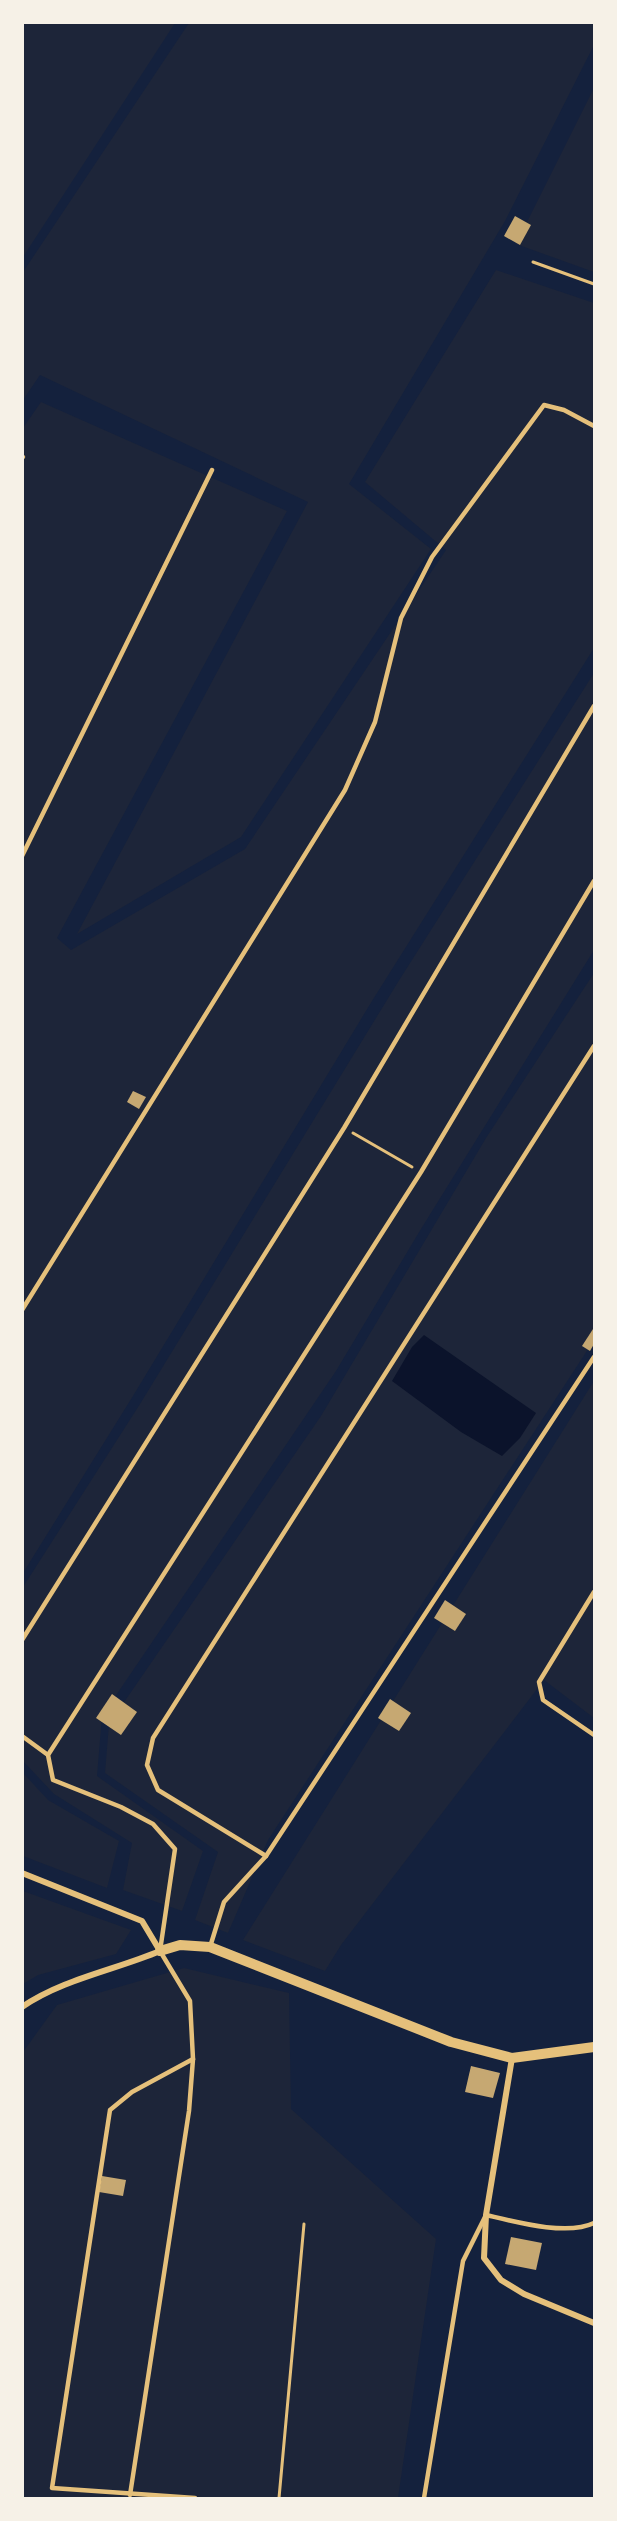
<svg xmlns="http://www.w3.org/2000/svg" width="617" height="2521" viewBox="0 0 617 2521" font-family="Ubuntu,sans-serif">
<rect width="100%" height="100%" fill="#14213d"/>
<g fill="#1d2539">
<polygon points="22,23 175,23 23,257 22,257"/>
<polygon points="189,23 594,23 594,45 505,221 349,484 431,549 241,837 77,934 308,502 40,375 23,400 23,272"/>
<polygon points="594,88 594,272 516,244"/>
<polygon points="496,270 594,303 594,648 372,1001 133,1396 23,1573 23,428 41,402 287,511 57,938 71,950 245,849 446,550 365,482"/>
<polygon points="594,673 594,950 421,1229 336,1371 102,1716 97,1776 203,1851 182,1911 123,1890 132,1843 54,1794 23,1761 23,1587 140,1404 398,982"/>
<polygon points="594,973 594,1340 268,1840 228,1933 195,1920 218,1852 105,1773 109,1724 321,1416 486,1138"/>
<polygon points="594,1381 594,1718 544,1680 341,1945 325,1971 243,1940"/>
<polygon points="23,1773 48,1800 119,1841 107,1888 23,1856"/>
<polygon points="23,1891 131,1930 116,1954 38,1975 23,1984"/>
<polygon points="184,1968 289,1993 291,2109 436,2239 398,2498 23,2498 23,2052 57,2005"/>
</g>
<polygon fill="#0b132b" points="424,1335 536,1413 520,1438 502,1456 461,1432 392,1381 412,1347"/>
<g fill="#c6a872">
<polygon points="515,216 531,225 520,245 504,236"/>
<polygon points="133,1091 146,1097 139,1109 127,1102"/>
<polygon points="593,1329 594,1344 590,1351 582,1346"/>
<polygon points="445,1600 466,1614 455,1631 434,1618"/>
<polygon points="112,1694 137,1712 121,1735 96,1718"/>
<polygon points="390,1699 411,1713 399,1731 378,1718"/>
<polygon points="471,2066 500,2073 493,2098 465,2092"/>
<polygon points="102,2176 126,2180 123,2196 99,2192"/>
<polygon points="511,2237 542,2243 536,2270 505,2264"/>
</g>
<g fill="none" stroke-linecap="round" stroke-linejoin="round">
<g stroke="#e5c07b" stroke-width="3">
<polyline points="533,262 594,284"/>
<polyline points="353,1133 412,1167"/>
<polyline points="279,2498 304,2224"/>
</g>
<g stroke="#e5c07b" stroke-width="4.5">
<polyline points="22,458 23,457"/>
<polyline points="22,856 212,470"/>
<polyline points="22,1310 345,790 375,722 401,618 432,557 544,405 564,410 594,426"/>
<polyline points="594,1592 539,1682 543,1700 594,1735"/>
<polyline points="22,1640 344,1128 594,706"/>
<polyline points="22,1736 48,1755"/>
<polyline points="266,1856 158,1790 147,1765 153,1738 594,1046"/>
<polyline points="210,1947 224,1902 266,1856 594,1357"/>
<polyline points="193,2059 132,2092 110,2110 52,2488 195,2498"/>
<polyline points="130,2495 189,2111 193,2059 190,2001 160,1951 175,1849 153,1824 121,1807 53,1780 48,1755 421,1172 594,881"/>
<path d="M424,2498L463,2261L486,2215C516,2222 567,2236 594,2223"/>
</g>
<g stroke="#e5c07b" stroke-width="6">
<path d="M22,1873L142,1921L160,1951C115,1970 63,1979 22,2007"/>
<polyline points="512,2058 486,2215 484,2258 501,2280 524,2294 594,2323"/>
</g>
<polyline stroke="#e5c07b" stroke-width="10" points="160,1951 180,1945 210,1947 451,2042 512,2058 594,2047"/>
</g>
<rect width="617" height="2521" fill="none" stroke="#f6f1e7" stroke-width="48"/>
</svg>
